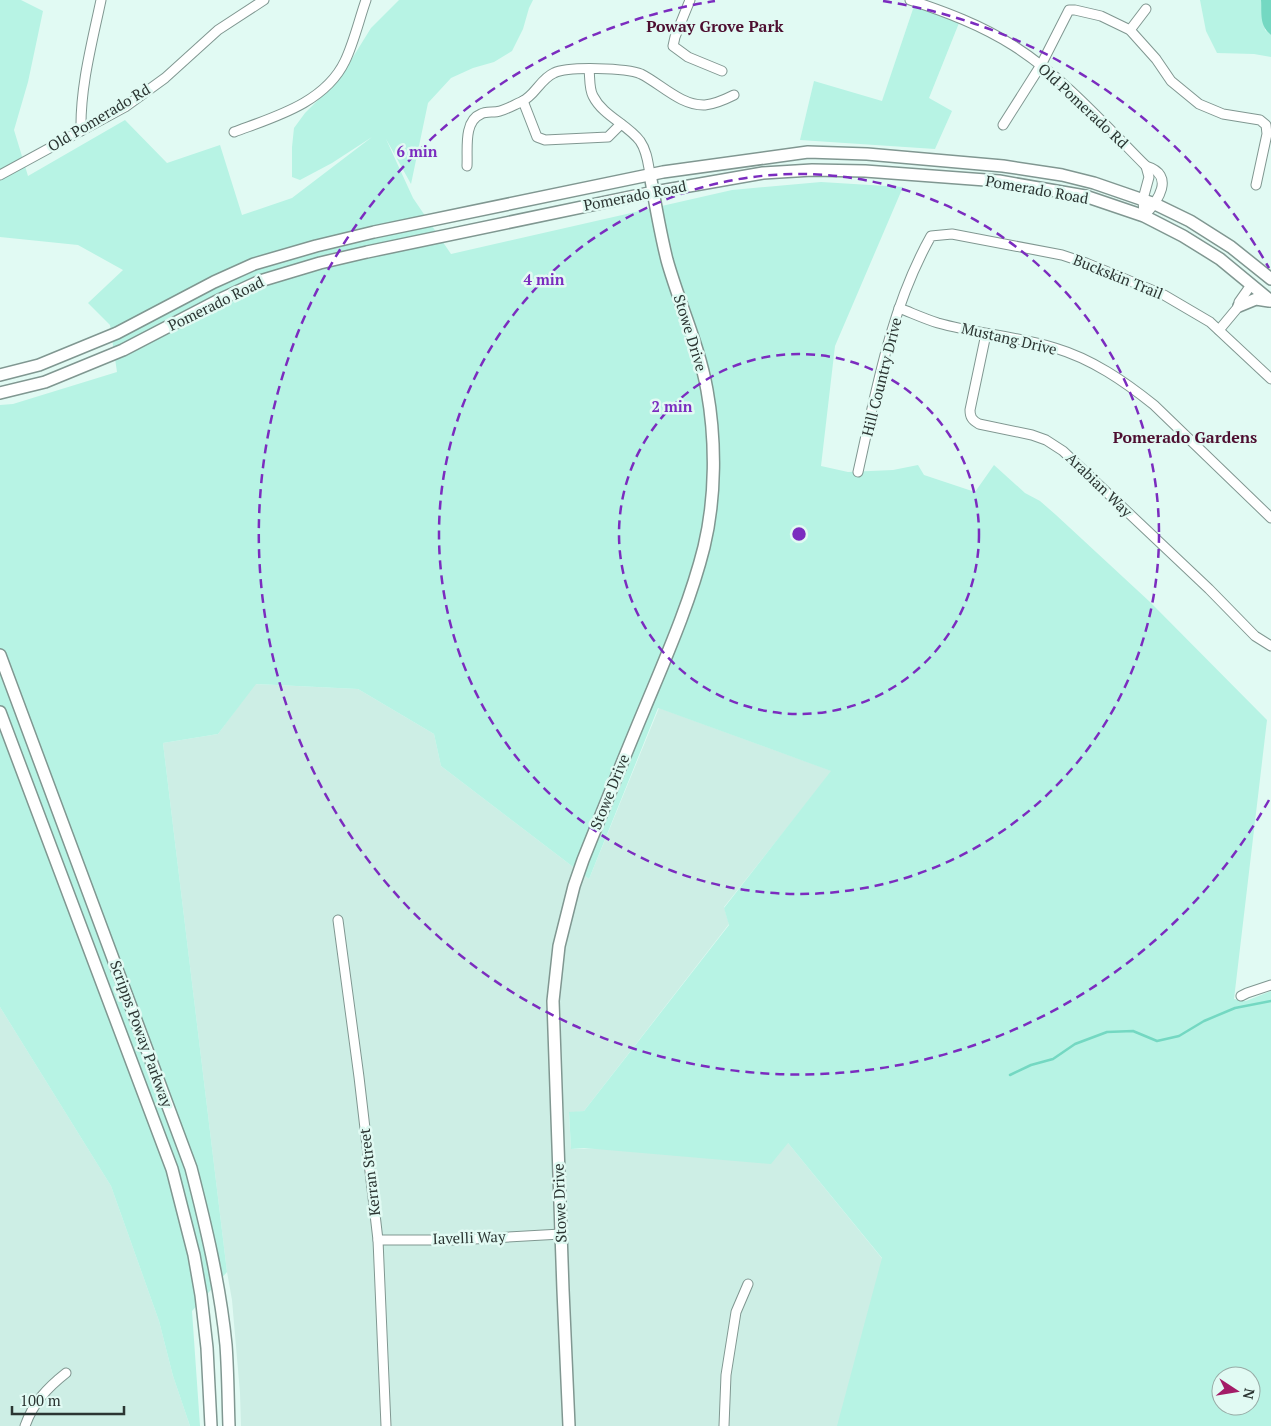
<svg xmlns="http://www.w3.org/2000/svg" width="1271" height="1426" viewBox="0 0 1271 1426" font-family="'PT Serif',serif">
<rect width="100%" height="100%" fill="#e1faf3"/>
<g fill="#cdeee5">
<polygon points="255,684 358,689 434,734 441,766 589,879 659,708 832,771 724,907 729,924 584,1111 569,1113 571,1149 788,1143 915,1299 871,1426 241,1426 240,1393 232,1300 227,1272 163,743 218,734"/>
<polygon points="0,1007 111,1186 159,1321 173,1376 190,1426 0,1426"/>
</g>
<g fill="#b7f3e4" fill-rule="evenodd">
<path d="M0,0H21L43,11L28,82L14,130L28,176L125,120L167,163L220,145L242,215L292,198L372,137L332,163L300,180L292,177V147L294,128L305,113L340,78L371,28L399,0H533L529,8L523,29L512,51L494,62L473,68L451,78L428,103L411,184L386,139L413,198L451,254L732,190L821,182L903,187L835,346L821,466L848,472L893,470L918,465L924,475L975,492L994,465L1025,493L1040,501L1056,515L1150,602L1267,720L1234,999L1246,1001L1271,991V1426H837L882,1258L788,1143L771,1164L584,1148L571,1149L569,1112L584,1111L729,925L724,908L831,771L658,708L589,879L441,766L434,734L358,689L256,684L218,734L163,743L227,1272L192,1311L200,1426H190L173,1376L159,1321L111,1186L0,1007V405L13,404L117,372L110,325L88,303L123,270L78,245L0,237ZM1221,1376H1251V1406H1221Z"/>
<polygon points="1200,0 1261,0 1265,30 1271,35 1271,57 1254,54 1217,53 1206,31"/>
<polygon points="914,6 959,23 929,98 952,111 935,149 800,140 814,81 882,101"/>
</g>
<path fill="#74d8c2" d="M1261,0H1271V35C1259,25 1262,14 1261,0Z"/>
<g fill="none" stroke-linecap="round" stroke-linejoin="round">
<polyline stroke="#74d8c2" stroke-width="2.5" points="1010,1075 1031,1065 1053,1059 1075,1044 1107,1032 1133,1031 1157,1041 1179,1036 1204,1021 1235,1008 1271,1001"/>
<defs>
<g id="minor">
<polyline points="690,0 675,37 673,46 688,57 722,71"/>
<path d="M910,0C946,12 981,25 1014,46C1064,78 1104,124 1146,166C1176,175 1158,201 1144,216"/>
<polyline points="1130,30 1146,9"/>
<path d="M589,69C590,77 589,89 593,96C603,116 627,124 640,141C647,151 648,163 650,174"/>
<polyline points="523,101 537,137 545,140 608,137 621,124"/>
<polyline points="1003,125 1041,65 1069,10 1075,10 1101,16 1130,30 1156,59 1171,81 1199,104 1223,114 1260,120 1266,125 1267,134 1256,185"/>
<path d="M81,131C80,87 92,43 101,0"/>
<path d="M234,132C274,117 325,103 345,61C354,42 359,20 366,0"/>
<path d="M467,166C468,151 463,121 481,114C486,111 494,113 500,111C507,109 514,105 521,102C535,96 540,79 554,73C568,66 627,68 641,74C661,84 681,106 705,105C715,104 726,99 734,95"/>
<polyline points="0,175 125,107 165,78 218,30 264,0"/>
<polyline points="1144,216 1143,199 1149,177 1146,166"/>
<path d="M899,308C912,313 925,319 938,323C977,334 1017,336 1055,348C1092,359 1124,381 1154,405L1271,518"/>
<polyline points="1219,330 1239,306 1239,302 1251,285"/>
<path d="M986,334L970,410C970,417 972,420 979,424L1032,435L1046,440L1063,451L1209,589L1255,636L1271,646"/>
<path d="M858,472C876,392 890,309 931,236L952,234L1062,255L1086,263L1164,295L1210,322L1271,379"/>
<polyline points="338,920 359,1077 378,1240 386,1426"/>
<polyline points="1241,996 1247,993 1271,985"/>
<polyline points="378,1240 456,1240 561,1234"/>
<path d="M25,1426C33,1403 47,1388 66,1373"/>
<polyline points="724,1426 726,1375 736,1312 748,1284"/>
</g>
<g id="major">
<polyline points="1239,306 1256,299 1269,301"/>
<polyline points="0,375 39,365 117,333 214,282 254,264 316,246 374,232 663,172 808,152 867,154 1003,166 1062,175 1094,183 1155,204 1190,221 1231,247 1271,279"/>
<polyline points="0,393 45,382 123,350 221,299 260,281 320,263 367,252 649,193 763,173 812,170 865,171 999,181 1085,196 1144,216 1183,236 1220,259 1271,301"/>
<path d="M0,655L191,1168C206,1226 220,1285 226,1345C228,1372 228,1399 229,1426"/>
<polyline points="0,712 172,1169 194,1255 201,1295 207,1348 211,1426"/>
<path d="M569,1426L563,1290L553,1001L559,946L574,886L583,860C603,810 623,760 644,710C666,657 690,603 704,547C716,497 716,440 707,390C699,345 679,303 667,260C660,232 655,203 650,174"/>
</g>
</defs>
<use href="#minor" stroke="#809791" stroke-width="11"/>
<use href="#major" stroke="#809791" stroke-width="14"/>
<use href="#minor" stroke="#fff" stroke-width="9"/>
<use href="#major" stroke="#fff" stroke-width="11"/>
</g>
<g fill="none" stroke="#7b2cbf" stroke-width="2.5" stroke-dasharray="9 6">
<circle cx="799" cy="534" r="180"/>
<circle cx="799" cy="534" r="360"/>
<path d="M1269 800A540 540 0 1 1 715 1M883 1A540 540 0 0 1 1269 268"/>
</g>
<g text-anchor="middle" stroke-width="5" stroke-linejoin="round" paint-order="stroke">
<g font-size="15" fill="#2b3532" stroke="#e1faf3">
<text transform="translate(1083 106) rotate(43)" y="5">Old Pomerado Rd</text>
<text transform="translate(99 118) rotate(-31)" y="5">Old Pomerado Rd</text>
<text transform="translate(1037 190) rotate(10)" y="5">Pomerado Road</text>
<text transform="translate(635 196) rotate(-11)" y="5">Pomerado Road</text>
<text transform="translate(1118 277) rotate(22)" y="5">Buckskin Trail</text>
<text transform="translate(216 304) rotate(-26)" y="5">Pomerado Road</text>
<text transform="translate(690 333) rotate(73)" y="5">Stowe Drive</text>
<text transform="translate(1009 339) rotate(13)" y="5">Mustang Drive</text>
<text transform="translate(882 377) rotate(-76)" y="5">Hill Country Drive</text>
<text transform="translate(1099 485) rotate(44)" y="5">Arabian Way</text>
<text transform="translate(610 792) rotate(-68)" y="5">Stowe Drive</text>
<text transform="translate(141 1034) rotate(70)" y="5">Scripps Poway Parkway</text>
<text transform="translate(370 1172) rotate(-97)" y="5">Kerran Street</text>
<text transform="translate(560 1203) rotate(-92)" y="5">Stowe Drive</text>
<text transform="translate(469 1238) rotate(-2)" y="5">Iavelli Way</text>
</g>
<g font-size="16" font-weight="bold" fill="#4d0e30" stroke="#e1faf3">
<text x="715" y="32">Poway Grove Park</text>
<text x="1185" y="443">Pomerado Gardens</text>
</g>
</g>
<circle cx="799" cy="534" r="8" fill="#7b2cbf" stroke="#e1faf3" stroke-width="2.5"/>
<g font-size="15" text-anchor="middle" font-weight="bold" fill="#7b2cbf" stroke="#e1faf3" stroke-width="5" stroke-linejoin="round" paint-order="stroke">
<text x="417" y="157">6 min</text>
<text x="544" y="285">4 min</text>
<text x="672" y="412">2 min</text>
</g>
<g transform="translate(1236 1391) rotate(102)"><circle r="24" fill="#e1faf3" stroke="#98aba6"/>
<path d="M0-4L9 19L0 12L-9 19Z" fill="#a31c67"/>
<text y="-8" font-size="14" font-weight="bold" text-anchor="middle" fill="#2b3532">N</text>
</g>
<path d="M12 1406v8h112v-8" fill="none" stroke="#2b3532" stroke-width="2.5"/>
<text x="20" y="1406" font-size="15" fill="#2b3532" stroke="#e1faf3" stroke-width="4" paint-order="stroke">100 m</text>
</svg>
